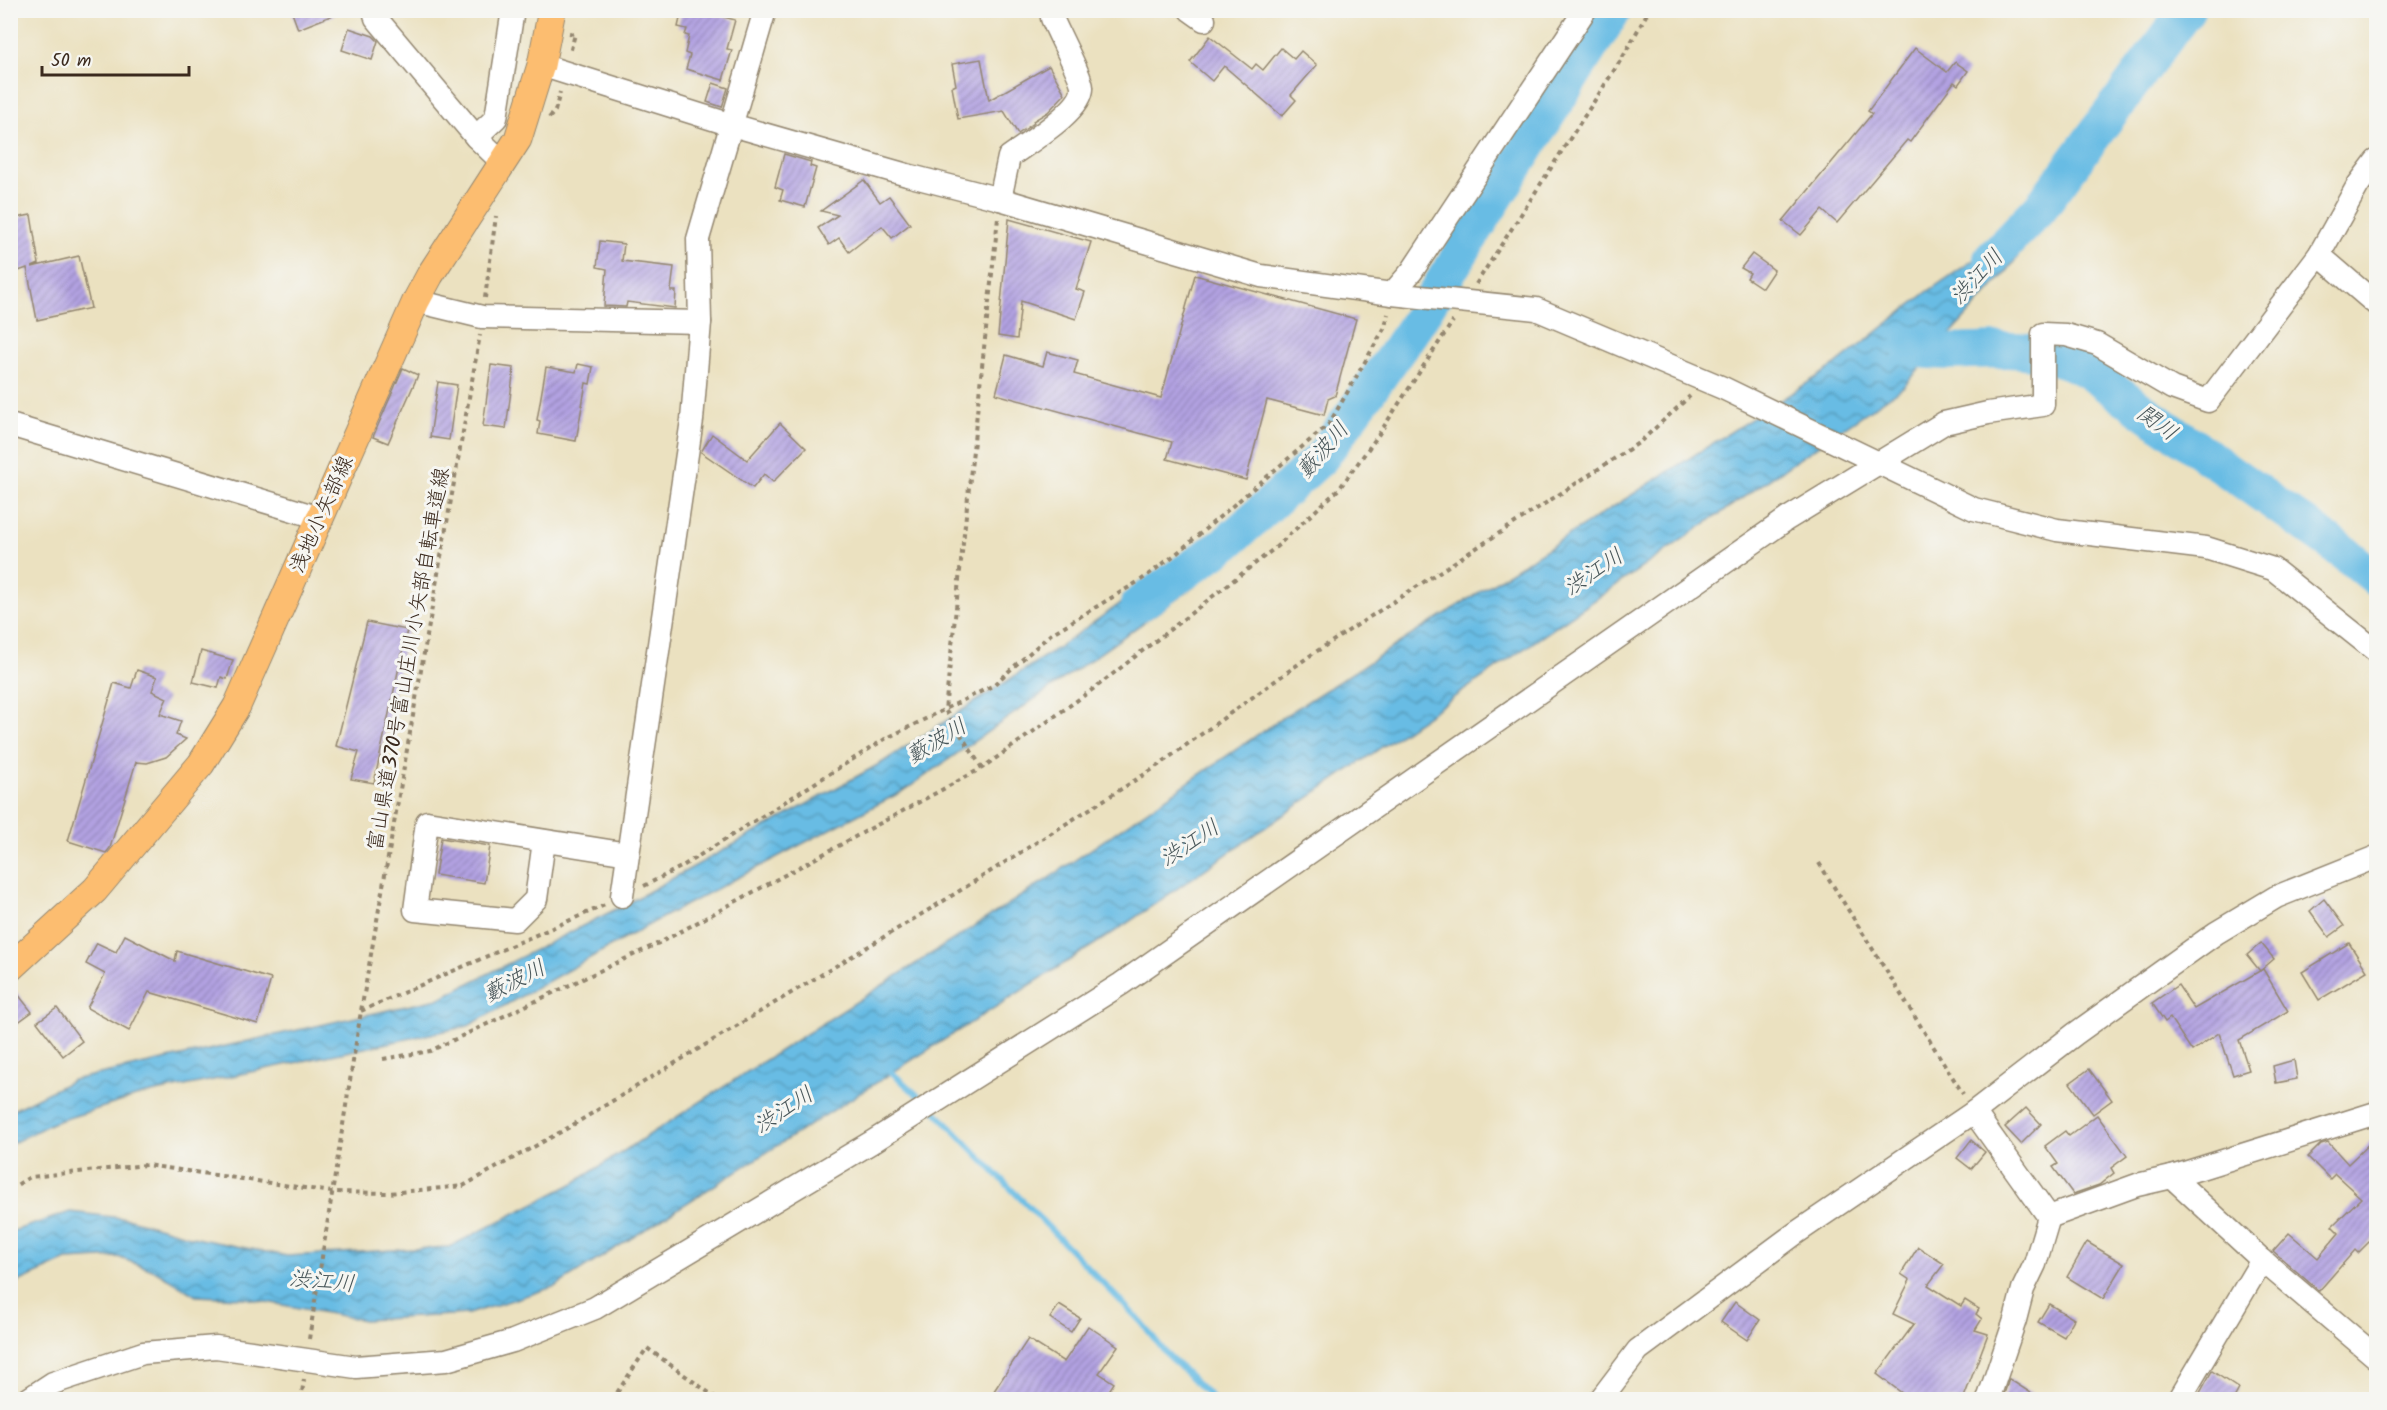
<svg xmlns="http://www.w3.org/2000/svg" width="2387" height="1410" viewBox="0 0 2387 1410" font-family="Kalam,'Klee One',sans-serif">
<defs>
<pattern id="water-waves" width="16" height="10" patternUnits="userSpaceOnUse" patternTransform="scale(1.5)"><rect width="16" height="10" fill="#67bce4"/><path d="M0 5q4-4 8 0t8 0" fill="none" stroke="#5699b8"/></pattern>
<pattern id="building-hatch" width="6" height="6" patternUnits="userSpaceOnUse" patternTransform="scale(1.5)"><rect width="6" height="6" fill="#b2a2e2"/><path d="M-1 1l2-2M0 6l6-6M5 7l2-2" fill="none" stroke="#9284b7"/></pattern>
</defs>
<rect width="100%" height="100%" fill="#f6f6f2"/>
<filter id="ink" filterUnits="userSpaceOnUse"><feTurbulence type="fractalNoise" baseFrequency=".0167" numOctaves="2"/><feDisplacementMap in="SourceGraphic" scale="12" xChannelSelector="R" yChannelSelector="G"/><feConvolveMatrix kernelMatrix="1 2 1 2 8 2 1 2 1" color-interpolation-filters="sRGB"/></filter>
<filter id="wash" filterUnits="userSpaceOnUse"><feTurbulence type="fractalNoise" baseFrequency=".008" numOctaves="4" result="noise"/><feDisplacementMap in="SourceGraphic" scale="24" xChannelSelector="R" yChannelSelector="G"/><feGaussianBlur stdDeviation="1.35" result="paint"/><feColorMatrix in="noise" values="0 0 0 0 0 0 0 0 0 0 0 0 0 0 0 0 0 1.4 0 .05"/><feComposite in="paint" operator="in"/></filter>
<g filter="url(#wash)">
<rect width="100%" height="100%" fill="#ebe1c0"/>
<g fill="url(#water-waves)" stroke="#517381" stroke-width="1.5">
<polygon points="2056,203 2008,270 1903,387 1117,930 556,1286 468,1314 364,1320 245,1298 196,1296 158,1272 118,1257 67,1260 11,1285 10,1232 70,1212 130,1219 200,1239 287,1256 449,1247 574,1183 1043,882 1288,714 1834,366 1927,292"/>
<polygon points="1169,569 1194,587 905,790 663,917 468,1026 142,1095 52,1123 11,1144 11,1111 73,1080 438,999 630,902 883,762 1056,649"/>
</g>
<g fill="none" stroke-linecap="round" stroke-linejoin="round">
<g stroke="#67bce4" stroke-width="6">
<polyline points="888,1069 925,1102"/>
<polyline points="933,1109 1142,1323 1165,1352 1214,1400"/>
</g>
<g stroke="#67bce4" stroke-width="36">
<polyline points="1991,259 2040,208 2187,10"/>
<path d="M1909,348C1943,355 1973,350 2007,350C2033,350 2060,357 2083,368L2346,554L2376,579"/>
<polyline points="1138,605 1229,541 1321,458 1411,332 1614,10"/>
</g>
</g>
<g id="blocks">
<g fill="url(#building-hatch)">
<polygon points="291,10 341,10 341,12 298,29"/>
<polygon points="682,10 699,10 735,20 727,49 732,50 723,80 686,69 690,55 685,53 689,36 685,35 687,29 678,27"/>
<polygon points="349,28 373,36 378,41 372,60 342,50"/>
<polygon points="1210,36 1252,69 1256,64 1263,70 1281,48 1294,59 1301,51 1317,65 1291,95 1296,100 1282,116 1224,66 1212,81 1190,62"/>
<polygon points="1915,48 1947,72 1955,62 1968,71 1958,85 1954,82 1910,142 1907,140 1837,223 1822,210 1801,235 1783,221 1872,114 1868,111"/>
<polygon points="981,59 989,100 1049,66 1065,94 1048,112 1033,121 1034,123 1018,134 1004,111 958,119 952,87 956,85 952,64"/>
<polygon points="713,83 728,88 722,107 707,102"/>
<polygon points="784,154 811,162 810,166 816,168 805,207 780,200 783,190 775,187"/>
<polygon points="864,180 880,202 889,196 910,224 892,238 882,226 849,252 839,238 829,245 818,228 838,215 821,211"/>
<polygon points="31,215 39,264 32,267 79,256 91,308 37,320 27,268 10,274 10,219"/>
<polygon points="1009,219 1091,242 1076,289 1085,292 1076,319 1021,301 1017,339 998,336"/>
<polygon points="600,241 624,244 622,261 674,267 671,291 676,291 675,308 627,302 626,307 604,306 607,269 597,267"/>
<polygon points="1752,254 1774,270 1762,288 1747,278 1750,273 1741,268"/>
<polygon points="1195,275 1356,319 1335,396 1328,399 1324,415 1267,400 1246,480 1167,459 1172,442 996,394 1006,355 1043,366 1047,352 1078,360 1074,374 1161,398"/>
<polygon points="578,364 593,367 590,384 586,383 576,441 538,434 540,421 537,420 546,367 576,372"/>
<polygon points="491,365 514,368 506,429 483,426"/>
<polygon points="403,368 418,375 388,443 373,437"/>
<polygon points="438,382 457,385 449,440 430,437"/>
<polygon points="780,423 806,448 773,482 764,474 753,488 701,452 712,434 747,460"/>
<polygon points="367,622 407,630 374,783 351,779 359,752 336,746"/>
<polygon points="201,651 233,660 227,679 221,677 218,688 193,682"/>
<polygon points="137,670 157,677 152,691 167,698 160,714 181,721 176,735 186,739 166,757 147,763 136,762 110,848 106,853 68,841 114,683 131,688"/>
<polygon points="441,838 490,846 484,883 435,875"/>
<polygon points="2324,899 2344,926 2329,937 2310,911"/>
<polygon points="125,935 175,961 177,951 271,979 258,1024 149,992 129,1031 87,1008 105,974 86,964 97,943 116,952"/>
<polygon points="2261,943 2274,959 2260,971 2247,955"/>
<polygon points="2349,943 2367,971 2319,1000 2302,972"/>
<polygon points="2263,969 2288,1011 2239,1040 2249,1070 2233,1075 2219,1033 2192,1051 2170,1018 2165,1022 2152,1003 2178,985 2194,1009"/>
<polygon points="10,984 32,1012 10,1028"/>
<polygon points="57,1008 82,1041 63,1056 37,1022"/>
<polygon points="2294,1060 2297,1079 2276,1083 2273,1066"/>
<polygon points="2089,1069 2112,1100 2093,1114 2070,1083"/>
<polygon points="2026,1108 2041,1124 2021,1144 2005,1127"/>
<polygon points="2097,1115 2127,1156 2111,1168 2114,1173 2099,1185 2073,1194 2053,1167 2058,1164 2045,1146 2065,1131 2069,1136"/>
<polygon points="2376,1137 2376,1235 2358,1253 2355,1250 2319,1291 2273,1251 2289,1233 2318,1258 2339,1233 2332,1226 2361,1198 2335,1174 2330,1179 2308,1157 2321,1144 2328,1142 2348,1164"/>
<polygon points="1971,1140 1985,1152 1971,1169 1957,1158"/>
<polygon points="2087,1242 2124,1264 2103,1299 2067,1277"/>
<polygon points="1918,1247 1944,1264 1928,1285 1961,1306 1965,1300 1979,1309 1976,1314 1982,1319 1975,1330 1988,1334 1963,1400 1911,1400 1877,1374 1914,1324 1893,1314 1910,1280 1901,1274"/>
<polygon points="1735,1302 1760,1320 1747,1340 1721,1322"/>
<polygon points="2049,1304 2074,1319 2064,1337 2038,1322"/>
<polygon points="1059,1305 1080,1318 1071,1332 1050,1318"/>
<polygon points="1088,1326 1118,1346 1099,1373 1114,1383 1103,1400 988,1400 1028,1339 1064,1362"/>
<polygon points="2212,1371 2239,1389 2233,1400 2196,1400"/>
<polygon points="2009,1379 2042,1400 2002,1400"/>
</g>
</g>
</g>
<g filter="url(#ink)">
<use href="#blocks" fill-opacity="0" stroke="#93866f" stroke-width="1.5"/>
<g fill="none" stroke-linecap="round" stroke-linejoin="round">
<defs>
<g id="minor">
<polyline points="374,10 376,18 476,137 502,162"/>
<polyline points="1190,10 1204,20"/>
<polyline points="541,65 732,125 907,175 1000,199 1261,276 1392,294 1536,309 1723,388 1974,509 2057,530 2206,548 2273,569 2376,651"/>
<polyline points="476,137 496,118 513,10"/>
<path d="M1000,199L1009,157C1026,144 1084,110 1082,87C1082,78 1057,31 1052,18L1054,10"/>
<polyline points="2319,255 2376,304"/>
<polyline points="1392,294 1412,271 1585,10"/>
<polyline points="416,301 482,317 700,322"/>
<polyline points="10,425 320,518"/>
<polyline points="544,841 536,899 515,920 415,910 427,822 628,854"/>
<polyline points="622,896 692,420 700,322 698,239 765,10"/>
<polyline points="1974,1112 2049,1217"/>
<polyline points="2172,1177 2262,1260 2376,1357"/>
<polyline points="2049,1217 2137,1185 2172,1177 2376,1113"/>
<polyline points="27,1400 53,1383 143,1353 216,1347 356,1367 446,1360 513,1341 595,1308 872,1142 1121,984 1787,519 1944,423 1988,413 2043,405 2043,334 2066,335 2097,344 2172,388 2208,401 2319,255 2358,185 2376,161"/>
<polyline points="1600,1400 1638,1350 1796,1233 1974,1112 2075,1034 2216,933 2276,897 2376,857"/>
<polyline points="1988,1400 2015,1320 2023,1289 2035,1264 2049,1217"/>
<polyline points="2179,1400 2262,1260"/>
</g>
<polyline id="major" points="10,968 95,890 201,764 237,706 416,301 430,275 518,139 541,65 552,10"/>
</defs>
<use href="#minor" stroke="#93866f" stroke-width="25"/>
<use href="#major" stroke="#93866f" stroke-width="29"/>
<g stroke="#93866f" stroke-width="4" stroke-dasharray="4.5 4.5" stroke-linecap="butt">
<polyline points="569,33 575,34 570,53"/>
<polyline points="549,118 555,111 560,92"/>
<polyline points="1476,284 1624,55 1649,10"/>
<polyline points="485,298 496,216"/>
<polyline points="982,768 945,710 998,218"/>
<polyline points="1819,863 1963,1094"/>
<polyline points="644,886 681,867 885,739 992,686 1051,634 1141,580 1176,554 1329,424 1385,327 1388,314"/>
<polyline points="361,1011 605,905"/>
<polyline points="383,1059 430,1051 663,941 982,768 1096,687 1275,548 1339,489 1377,437 1453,321"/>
<polyline points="10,1189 30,1177 146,1165 332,1192 389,1193 463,1186 566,1129 945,900 1153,769 1311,655 1640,442 1690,396"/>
<polyline points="309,1339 361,1011 480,335"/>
<polyline points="301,1400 304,1379"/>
<polyline points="612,1400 647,1348 719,1400"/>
</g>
<use href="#minor" stroke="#fff" stroke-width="22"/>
<use href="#major" stroke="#fcbd6f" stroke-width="27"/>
</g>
</g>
<g text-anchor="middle" stroke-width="6" stroke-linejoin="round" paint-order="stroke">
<g font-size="21" fill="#3b2a1e" stroke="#f6f6f2">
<text transform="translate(321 514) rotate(-66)" y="7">浅地小矢部線</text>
<text transform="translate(408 659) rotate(-80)" y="7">富山県道370号富山庄川小矢部自転車道線</text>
</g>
<g font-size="22" font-style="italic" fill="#485659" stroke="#f6f6f2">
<text transform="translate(1976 276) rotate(-47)" y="8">渋江川</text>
<text transform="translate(2158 422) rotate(36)" y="8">関川</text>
<text transform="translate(1322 449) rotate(-49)" y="8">藪波川</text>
<text transform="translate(1593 571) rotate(-34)" y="8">渋江川</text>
<text transform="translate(936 740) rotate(-31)" y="8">藪波川</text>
<text transform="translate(1189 842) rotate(-33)" y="8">渋江川</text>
<text transform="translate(514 980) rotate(-27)" y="8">藪波川</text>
<text transform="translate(783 1109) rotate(-33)" y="8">渋江川</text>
<text transform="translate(322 1280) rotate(5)" y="8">渋江川</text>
</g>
</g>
<rect width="2387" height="1410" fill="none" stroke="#f6f6f2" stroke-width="36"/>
<path d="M42 66v9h147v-9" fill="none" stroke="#3b2a1e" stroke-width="3"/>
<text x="51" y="66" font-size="18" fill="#3b2a1e" stroke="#f6f6f2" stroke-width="4.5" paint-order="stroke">50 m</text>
</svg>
